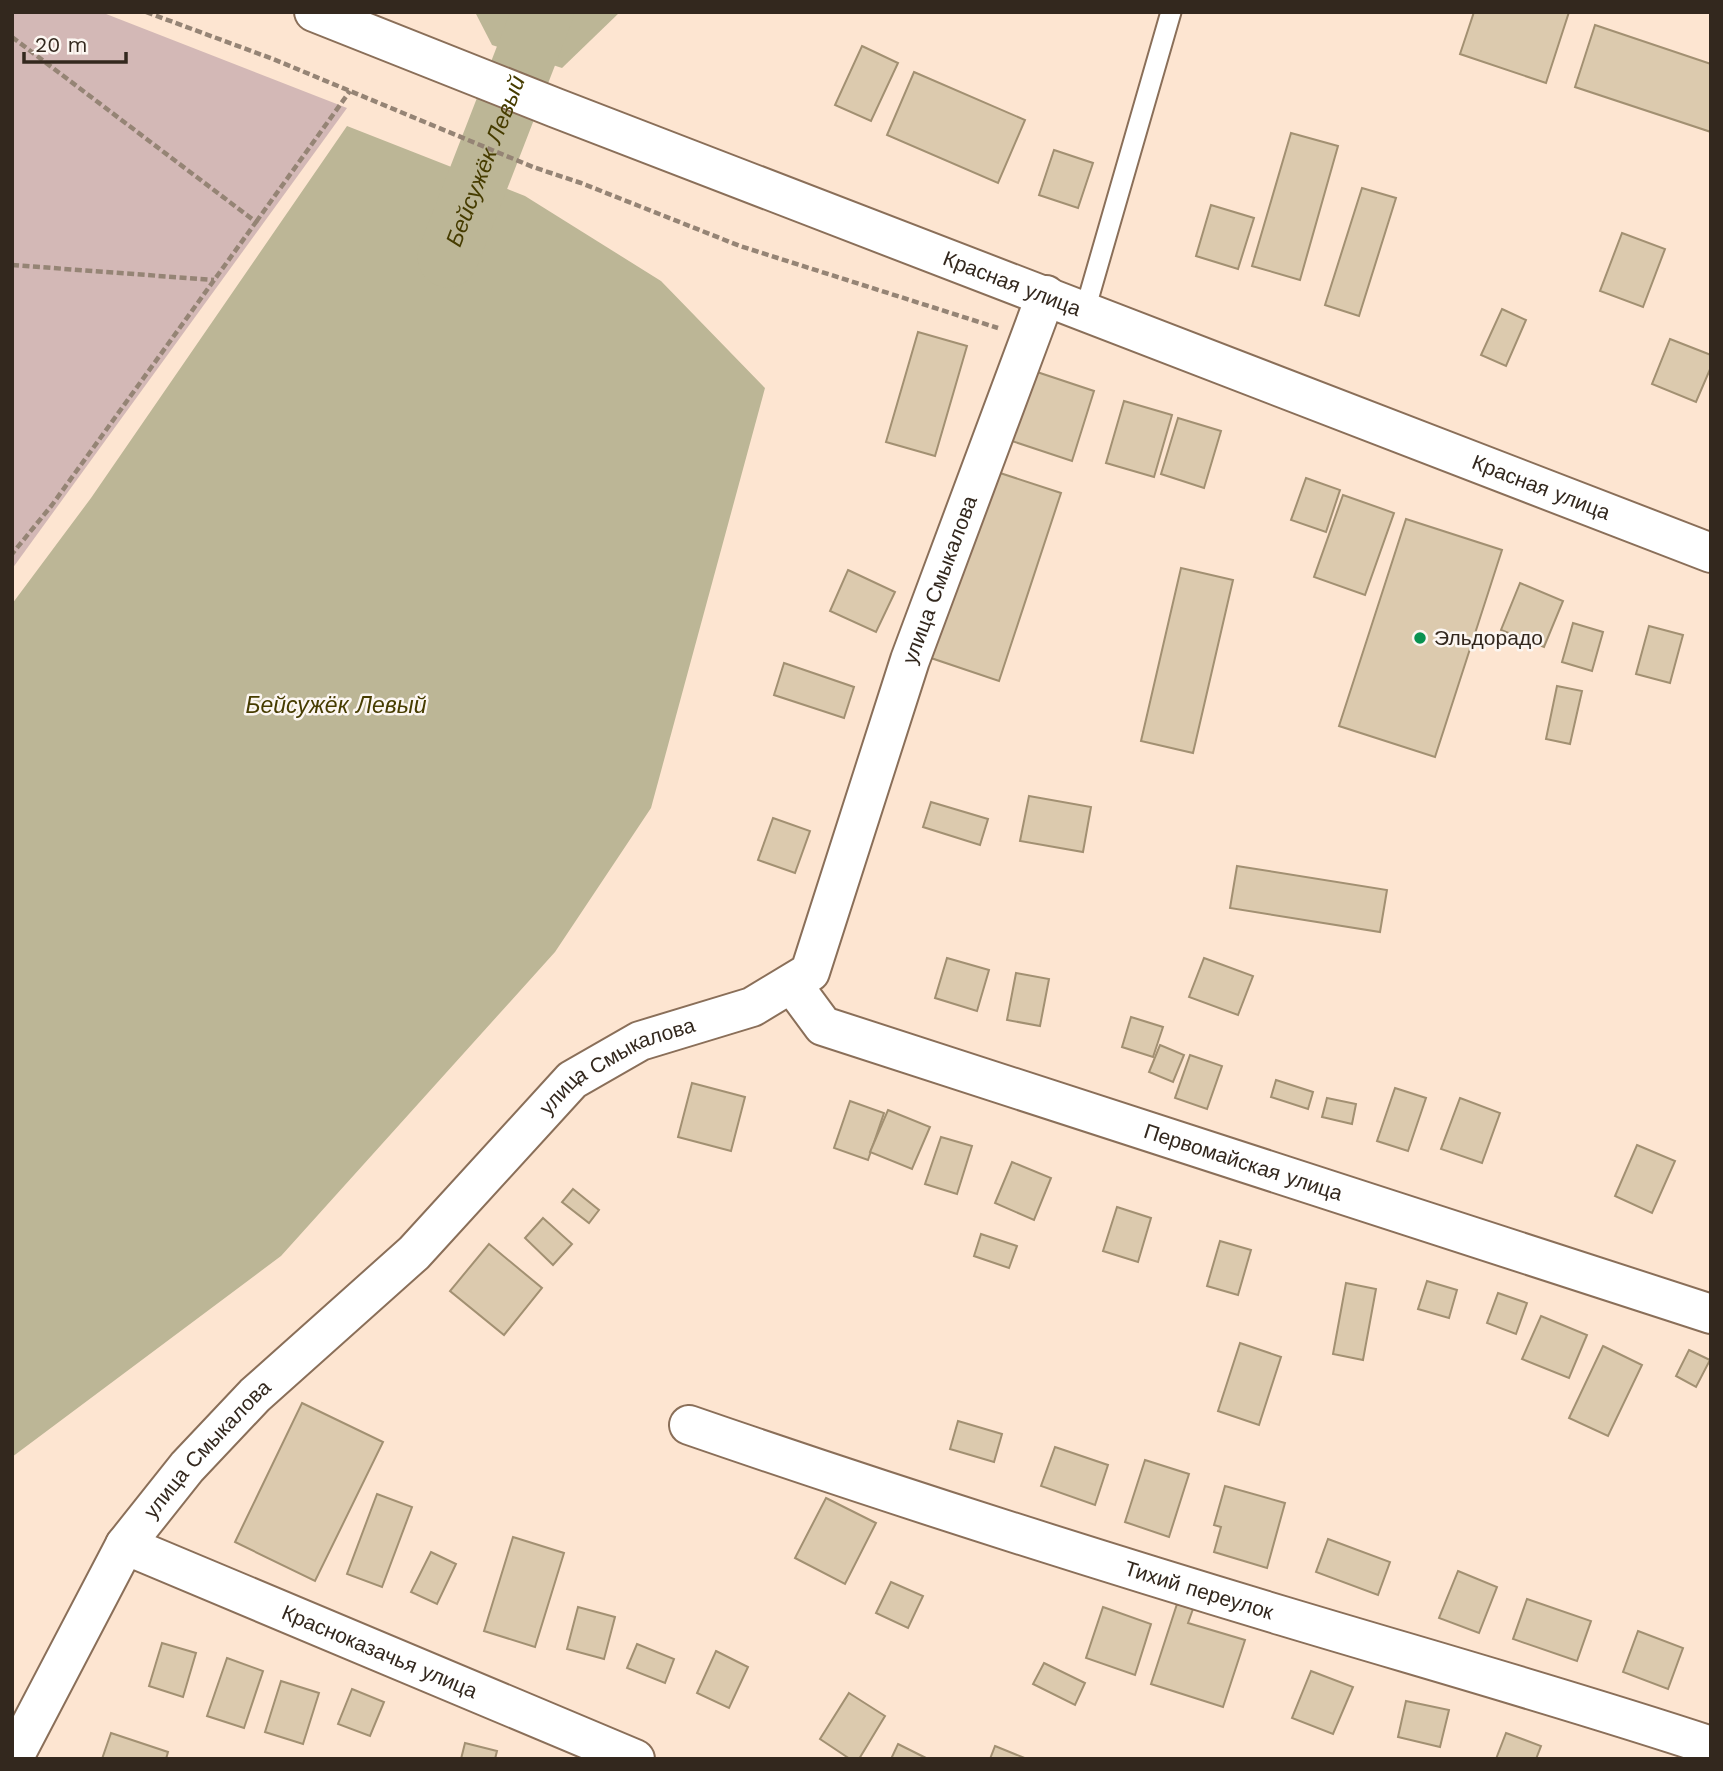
<svg xmlns="http://www.w3.org/2000/svg" width="1723" height="1771" viewBox="0 0 1723 1771" font-family="'Work Sans',sans-serif">
<rect width="100%" height="100%" fill="#fde5d1"/>
<polygon fill="#d3b8b6" points="12,12 101,12 347,108 12,569"/>
<g fill="#bcb696">
<polygon points="475,12 620,12 562,68 492,45"/>
<polygon points="347,126 525,196 661,281 765,388 651,808 555,952 281,1256 12,1457 12,604 91,498"/>
</g>
<g fill="none" stroke-linecap="round" stroke-linejoin="round">
<path stroke="#bcb696" stroke-width="61" id="s1" d="M448,257L543,12"/>
</g>
<g fill="#dccaae" stroke="#a29072" stroke-width="2">
<polygon points="1474,12 1569,12 1546,83 1460,54"/>
<polygon points="1595,25 1711,64 1711,132 1575,87"/>
<polygon points="862,46 898,63 871,121 835,105"/>
<polygon points="914,72 1025,120 998,183 887,135"/>
<polygon points="1291,133 1338,146 1300,280 1252,266"/>
<polygon points="1054,150 1093,163 1078,208 1039,195"/>
<polygon points="1362,188 1396,198 1359,316 1325,305"/>
<polygon points="1211,205 1254,218 1238,269 1196,256"/>
<polygon points="1622,233 1665,249 1643,307 1600,291"/>
<polygon points="1502,309 1526,320 1506,366 1481,355"/>
<polygon points="918,332 967,346 935,456 886,442"/>
<polygon points="1670,339 1711,355 1711,367 1696,402 1652,384"/>
<polygon points="1031,370 1094,391 1072,461 1009,440"/>
<polygon points="1124,401 1172,415 1154,477 1106,463"/>
<polygon points="1178,418 1221,431 1204,488 1161,474"/>
<polygon points="994,471 1061,493 999,681 931,658"/>
<polygon points="1306,478 1340,490 1326,532 1291,520"/>
<polygon points="1343,495 1394,513 1365,595 1314,577"/>
<polygon points="1406,519 1502,550 1435,757 1339,726"/>
<polygon points="1181,568 1233,580 1193,753 1141,741"/>
<polygon points="848,570 895,592 876,632 830,611"/>
<polygon points="1520,583 1563,601 1544,647 1501,630"/>
<polygon points="1573,623 1603,632 1592,671 1562,662"/>
<polygon points="1649,626 1683,635 1670,683 1636,674"/>
<polygon points="784,663 854,687 844,718 774,695"/>
<polygon points="1557,686 1582,691 1570,744 1546,739"/>
<polygon points="1029,796 1091,807 1083,852 1020,841"/>
<polygon points="931,802 988,819 980,845 923,827"/>
<polygon points="773,818 810,831 795,873 758,860"/>
<polygon points="1237,866 1387,890 1380,932 1230,908"/>
<polygon points="947,958 989,970 977,1011 935,998"/>
<polygon points="1204,958 1253,976 1238,1015 1189,997"/>
<polygon points="1016,973 1049,979 1040,1026 1007,1020"/>
<polygon points="1131,1017 1163,1027 1153,1057 1122,1047"/>
<polygon points="1160,1045 1184,1055 1173,1082 1149,1072"/>
<polygon points="1190,1055 1222,1066 1207,1109 1175,1098"/>
<polygon points="1276,1080 1313,1092 1308,1109 1271,1097"/>
<polygon points="692,1083 745,1097 731,1151 678,1137"/>
<polygon points="1395,1088 1426,1098 1408,1151 1377,1141"/>
<polygon points="1327,1098 1356,1104 1352,1124 1322,1117"/>
<polygon points="1460,1098 1500,1113 1482,1163 1441,1149"/>
<polygon points="850,1101 884,1113 868,1160 834,1148"/>
<polygon points="888,1110 930,1127 912,1169 870,1152"/>
<polygon points="941,1137 972,1146 957,1194 925,1184"/>
<polygon points="1637,1145 1675,1161 1652,1213 1615,1196"/>
<polygon points="1012,1162 1051,1178 1034,1220 995,1203"/>
<polygon points="573,1189 599,1210 589,1223 562,1202"/>
<polygon points="1117,1207 1151,1218 1138,1262 1103,1251"/>
<polygon points="543,1218 572,1244 553,1265 525,1238"/>
<polygon points="981,1234 1017,1246 1009,1268 974,1256"/>
<polygon points="1220,1241 1251,1250 1238,1295 1207,1286"/>
<polygon points="489,1244 542,1288 504,1335 450,1291"/>
<polygon points="1427,1281 1457,1290 1449,1318 1418,1309"/>
<polygon points="1346,1283 1376,1289 1363,1360 1333,1354"/>
<polygon points="1498,1293 1527,1303 1516,1334 1487,1323"/>
<polygon points="1541,1316 1587,1335 1569,1378 1522,1359"/>
<polygon points="1240,1343 1281,1357 1259,1425 1218,1411"/>
<polygon points="1603,1346 1642,1365 1608,1436 1569,1418"/>
<polygon points="1689,1350 1710,1360 1696,1387 1676,1376"/>
<polygon points="302,1403 383,1442 315,1581 235,1542"/>
<polygon points="958,1421 1002,1434 994,1462 950,1449"/>
<polygon points="1055,1447 1108,1465 1095,1505 1041,1486"/>
<polygon points="1145,1460 1189,1474 1169,1537 1125,1522"/>
<polygon points="1225,1486 1285,1503 1267,1568 1214,1552 1221,1527 1214,1525"/>
<polygon points="377,1494 412,1507 382,1587 347,1574"/>
<polygon points="826,1498 876,1523 845,1584 795,1558"/>
<polygon points="513,1537 564,1553 535,1647 484,1631"/>
<polygon points="1328,1539 1390,1562 1378,1595 1316,1572"/>
<polygon points="431,1552 456,1564 437,1604 411,1592"/>
<polygon points="1458,1571 1497,1587 1479,1633 1439,1618"/>
<polygon points="891,1582 923,1596 908,1628 876,1613"/>
<polygon points="1527,1599 1591,1621 1577,1661 1513,1639"/>
<polygon points="1177,1604 1193,1609 1188,1623 1245,1640 1223,1707 1151,1684"/>
<polygon points="578,1607 615,1617 604,1659 567,1649"/>
<polygon points="1103,1607 1151,1624 1135,1675 1086,1658"/>
<polygon points="1638,1631 1683,1648 1668,1689 1623,1672"/>
<polygon points="162,1643 196,1653 183,1697 149,1686"/>
<polygon points="637,1644 674,1659 665,1683 627,1668"/>
<polygon points="716,1651 748,1667 729,1708 697,1693"/>
<polygon points="227,1658 263,1671 244,1728 207,1716"/>
<polygon points="1044,1663 1085,1683 1075,1705 1033,1684"/>
<polygon points="1311,1671 1353,1687 1333,1734 1292,1718"/>
<polygon points="281,1681 319,1693 303,1744 265,1732"/>
<polygon points="352,1689 384,1702 370,1736 338,1724"/>
<polygon points="849,1693 885,1716 859,1759 850,1759 820,1739"/>
<polygon points="1406,1701 1449,1710 1440,1747 1398,1737"/>
<polygon points="111,1733 168,1752 166,1759 102,1759"/>
<polygon points="1506,1733 1541,1746 1536,1759 1496,1759"/>
<polygon points="465,1743 497,1751 495,1759 461,1759"/>
<polygon points="898,1744 928,1759 891,1759"/>
<polygon points="995,1746 1027,1759 990,1759"/>
</g>
<g fill="none" stroke-linecap="round" stroke-linejoin="round">
<defs>
<polyline id="service" points="1085,310 1171,12"/>
<g id="minor">
<path id="s2" d="M792,984L823,1026L1711,1314"/>
<path id="s3" d="M689,1425C886,1493 1084,1556 1283,1616C1426,1659 1569,1699 1711,1746"/>
<path id="s4" d="M125,1545L635,1759"/>
<path id="s5" d="M13,1759L125,1545L187,1467L255,1395L414,1253L572,1080L640,1041L752,1007L810,972L910,660L1046,295"/>
</g>
<g id="tertiary">
<path id="s6" d="M314,12L556,108L1711,553"/>
</g>
</defs>
<use href="#service" stroke="#8a6f59" stroke-width="23"/>
<use href="#minor" stroke="#8a6f59" stroke-width="42"/>
<use href="#tertiary" stroke="#8a6f59" stroke-width="42"/>
<g stroke="#958475" stroke-width="4.5" stroke-dasharray="7 3.5" stroke-linecap="butt">
<polyline points="146,12 273,59 533,167 581,183 740,246 998,328"/>
<polyline points="12,37 256,222 52,505 12,554"/>
<polyline points="256,222 350,91"/>
<polyline points="12,265 214,280"/>
</g>
<use href="#service" stroke="#fff" stroke-width="19"/>
<use href="#minor" stroke="#fff" stroke-width="38"/>
<use href="#tertiary" stroke="#fff" stroke-width="38"/>
</g>
<circle fill="#099250" stroke="#fcf6f1" stroke-width="2.5" cx="1420" cy="638" r="7"/>
<g text-anchor="middle" stroke-width="5" stroke-linejoin="round" paint-order="stroke">
<g font-size="21" fill="#33281e" stroke="#fcf6f1">
<text dy="7" stroke="none"><textPath href="#s6" startOffset="749">Красная улица</textPath></text>
<text dy="7" stroke="none"><textPath href="#s6" startOffset="1316">Красная улица</textPath></text>
<text dy="7" stroke="none"><textPath href="#s5" startOffset="1564">улица Смыкалова</textPath></text>
<text dy="7" stroke="none"><textPath href="#s5" startOffset="934">улица Смыкалова</textPath></text>
<text dy="7" stroke="none"><textPath href="#s2" startOffset="494">Первомайская улица</textPath></text>
<text dy="7" stroke="none"><textPath href="#s5" startOffset="368">улица Смыкалова</textPath></text>
<text dy="7" stroke="none"><textPath href="#s3" startOffset="536">Тихий переулок</textPath></text>
<text dy="7" stroke="none"><textPath href="#s4" startOffset="276">Красноказачья улица</textPath></text>
</g>
<g font-size="21" fill="#33281e" stroke="#fcf6f1" text-anchor="start">
<text x="1434" y="645">Эльдорадо</text>
</g>
<g font-size="23" font-style="italic" fill="#463c00" stroke="#fcf6f1">
<text dy="8" stroke="none"><textPath href="#s1" startOffset="103">Бейсужёк Левый</textPath></text>
<text x="336" y="713">Бейсужёк Левый</text>
</g>
</g>
<rect width="1723" height="1771" fill="none" stroke="#33281e" stroke-width="28"/>
<path d="M24 52v10h102v-10" fill="none" stroke="#33281e" stroke-width="3.5"/>
<text x="35" y="52" font-size="21" fill="#33281e" stroke="#fcf6f1" stroke-width="5" paint-order="stroke">20 m</text>
</svg>
